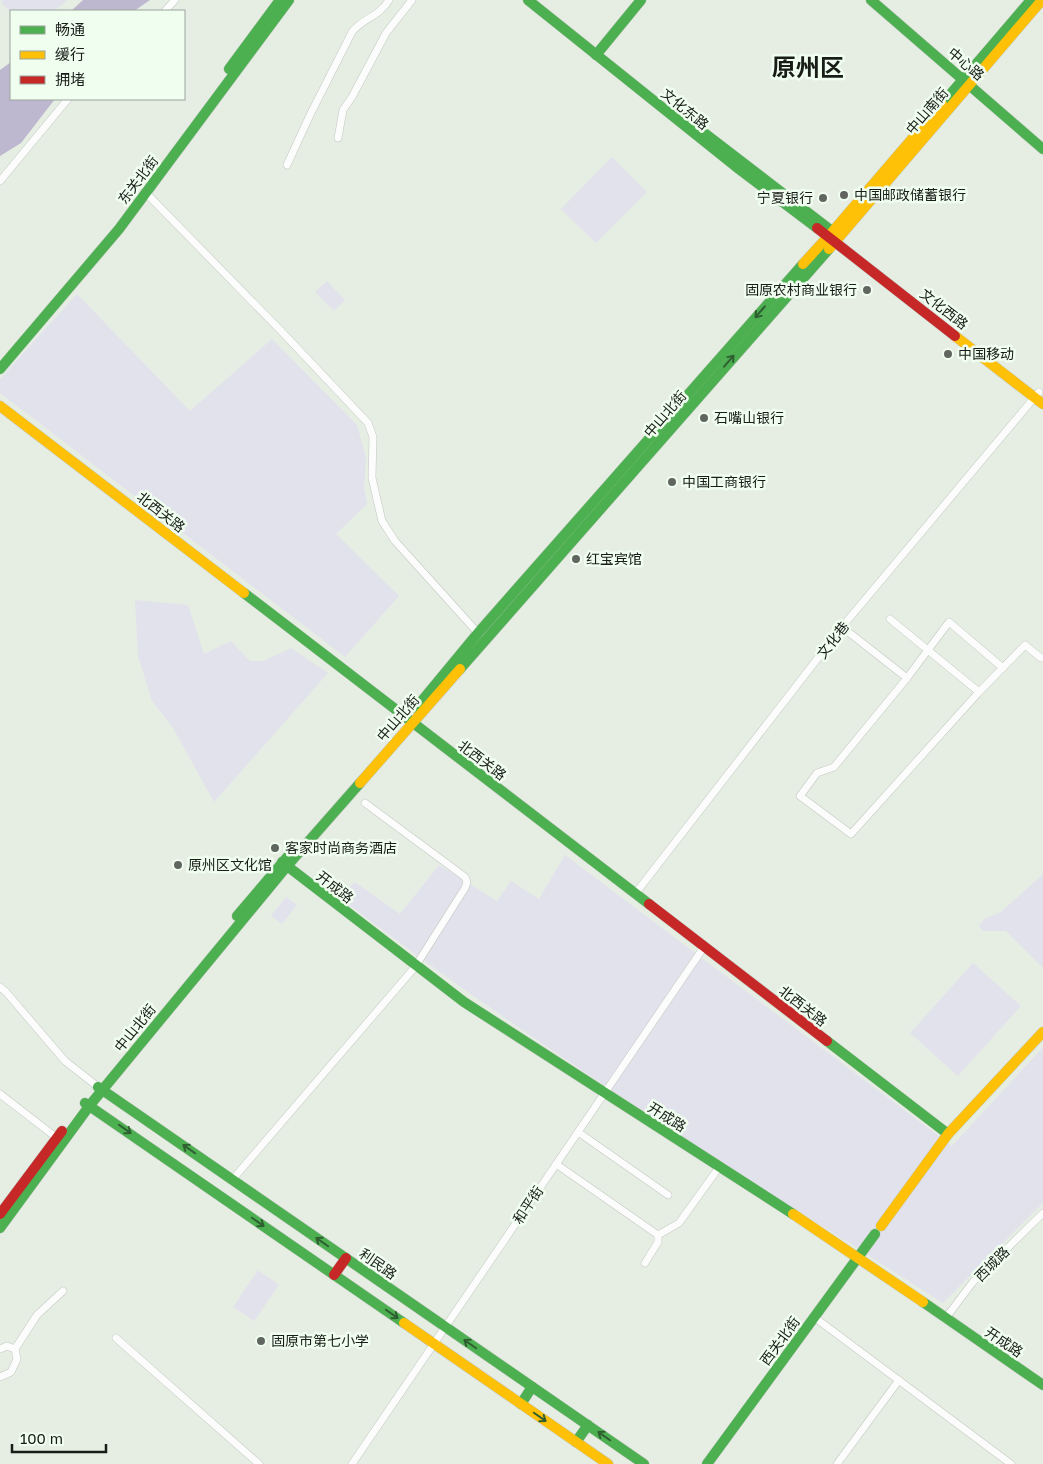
<svg xmlns="http://www.w3.org/2000/svg" width="1043" height="1464" viewBox="0 0 1043 1464" font-family="'Golos Text','Noto Sans SC',sans-serif">
<rect width="100%" height="100%" fill="#e6eee4"/>
<g fill="#e2e2ec">
<polygon points="3,0 67,0 54,11 11,11 11,13 1,2"/>
<polygon points="612,157 647,192 596,243 561,209"/>
<polygon points="327,281 345,300 334,311 315,292"/>
<polygon points="77,294 190,411 272,339 357,425 366,457 364,488 367,504 336,534 399,596 345,657 0,393 0,379"/>
<polygon points="135,600 188,605 204,654 231,641 250,661 264,661 291,648 328,673 214,802 173,728 152,701 138,656"/>
<path d="M565,855L952,1146L1043,1047V1203L943,1303C738,1172 531,1045 339,897L355,882L400,914L439,865L497,901L511,881L539,899Z"/>
<polygon points="1043,874 1043,968 1006,931 983,931 979,926 984,919 1001,912"/>
<polygon points="286,897 297,905 282,924 271,916"/>
<polygon points="973,963 1021,1006 958,1076 910,1033"/>
<polygon points="258,1270 279,1285 254,1321 233,1307"/>
</g>
<g fill="#bdb8cf">
<polygon points="83,0 150,0 134,11 71,11"/>
<polygon points="11,62 11,99 55,99 21,143 0,156 0,70"/>
</g>
<g fill="none" stroke-linecap="round" stroke-linejoin="round">
<defs>
<g id="street">
<polyline points="165,11 175,0"/>
<polyline points="338,138 343,110 352,97 386,33 412,0"/>
<path d="M287,165L310,115L352,32C364,17 379,17 389,0"/>
<polyline points="0,181 68,99"/>
<polyline points="146,193 284,334 368,423 373,437 372,478 382,521 395,541 478,633"/>
<polyline points="890,619 979,692"/>
<polyline points="842,627 907,678 834,767 817,773 800,796 851,834 979,692 1025,645 1041,658 1043,658"/>
<polyline points="907,678 949,622 1003,668"/>
<polyline points="635,894 842,627 1039,392"/>
<polyline points="0,987 6,992 65,1061 97,1086"/>
<polyline points="0,1094 57,1138"/>
<polyline points="578,1132 668,1195"/>
<polyline points="556,1164 658,1235"/>
<polyline points="232,1180 415,967 465,888 467,882 465,877 365,803"/>
<polyline points="658,1235 679,1223 720,1166"/>
<polyline points="645,1263 658,1242 658,1235"/>
<polyline points="814,1317 1011,1464"/>
<polyline points="945,1319 973,1282 1043,1213"/>
<polyline points="116,1338 259,1464"/>
<polyline points="0,1349 7,1346 15,1349"/>
<polyline points="0,1377 11,1372 17,1359 15,1349 37,1315 63,1291"/>
<polyline points="352,1464 704,947"/>
<polyline points="837,1464 899,1380"/>
</g>
<g id="fast">
<polyline points="528,0 739,169 817,228"/>
<polyline points="871,0 1043,149"/>
<polyline points="596,55 641,0"/>
<polyline points="229,69 280,0"/>
<polyline points="942,104 1031,0"/>
<polyline points="690,122 837,235"/>
<polyline points="0,369 119,229 289,0"/>
<polyline points="244,593 649,904"/>
<polyline points="460,669 829,249"/>
<polyline points="416,708 478,633 803,264"/>
<polyline points="282,862 464,1002 793,1214"/>
<polyline points="237,916 289,855"/>
<polyline points="827,1041 948,1134"/>
<polyline points="98,1087 644,1464"/>
<polyline points="85,1103 404,1323"/>
<polyline points="0,1228 90,1105 287,866 360,783"/>
<polyline points="923,1302 1043,1385"/>
<polyline points="521,1404 532,1387"/>
<polyline points="576,1442 588,1425"/>
<polyline points="707,1464 875,1234"/>
</g>
<g id="slow">
<polyline points="829,249 1042,0"/>
<polyline points="803,264 833,231 942,104"/>
<polyline points="955,336 1043,404"/>
<polyline points="0,406 244,593"/>
<polyline points="360,783 460,669"/>
<polyline points="793,1214 923,1302"/>
<polyline points="881,1226 948,1134 1043,1032"/>
<polyline points="404,1323 608,1464"/>
</g>
<g id="jam">
<polyline points="817,228 955,336"/>
<polyline points="649,904 827,1041"/>
<polyline points="0,1214 62,1131"/>
<polyline points="334,1275 346,1258"/>
</g>
</defs>
<use href="#street" stroke="#c3c9c2" stroke-width="8"/>
<use href="#fast" stroke="#c3c9c2" stroke-width="11"/>
<use href="#slow" stroke="#c3c9c2" stroke-width="11"/>
<use href="#jam" stroke="#c3c9c2" stroke-width="11"/>
<use href="#street" stroke="#fbfcfb" stroke-width="7"/>
<use href="#fast" stroke="#4caf50" stroke-width="10"/>
<use href="#slow" stroke="#ffc107" stroke-width="10"/>
<use href="#jam" stroke="#c62828" stroke-width="10"/>
</g>
<defs><path id="oneway-shaft" d="M-6 0H5M1.5-3L5.5 0L1.5 3" fill="none" stroke-width="1.6" stroke-linecap="round" stroke-linejoin="round" transform="scale(1.25)"/></defs>
<g stroke="#2f5f31">
<use href="#oneway-shaft" transform="translate(760 312) rotate(131)"/>
<use href="#oneway-shaft" transform="translate(729 361) rotate(-49)"/>
<use href="#oneway-shaft" transform="translate(125 1129) rotate(35)"/>
<use href="#oneway-shaft" transform="translate(189 1149) rotate(-145)"/>
<use href="#oneway-shaft" transform="translate(258 1222) rotate(35)"/>
<use href="#oneway-shaft" transform="translate(322 1242) rotate(-145)"/>
<use href="#oneway-shaft" transform="translate(392 1314) rotate(35)"/>
<use href="#oneway-shaft" transform="translate(470 1344) rotate(-145)"/>
<use href="#oneway-shaft" transform="translate(540 1417) rotate(35)"/>
<use href="#oneway-shaft" transform="translate(604 1436) rotate(-145)"/>
</g>
<g fill="#60665f" stroke="#f0feef" stroke-width="2">
<circle cx="844" cy="195" r="5"/>
<circle cx="823" cy="198" r="5"/>
<circle cx="867" cy="290" r="5"/>
<circle cx="948" cy="354" r="5"/>
<circle cx="704" cy="418" r="5"/>
<circle cx="672" cy="482" r="5"/>
<circle cx="576" cy="559" r="5"/>
<circle cx="275" cy="848" r="5"/>
<circle cx="178" cy="865" r="5"/>
<circle cx="261" cy="1341" r="5"/>
</g>
<g text-anchor="middle" stroke-width="5" stroke-linejoin="round" paint-order="stroke">
<g font-size="14" fill="#181d17" stroke="#f0feef">
<text transform="translate(966 64) rotate(40)" y="5">中心路</text>
<text transform="translate(685 109) rotate(39)" y="5">文化东路</text>
<text transform="translate(927 111) rotate(-49)" y="5">中山南街</text>
<text transform="translate(138 180) rotate(-53)" y="5">东关北街</text>
<text transform="translate(944 309) rotate(38)" y="5">文化西路</text>
<text transform="translate(665 414) rotate(-49)" y="5">中山北街</text>
<text transform="translate(161 512) rotate(38)" y="5">北西关路</text>
<text transform="translate(833 640) rotate(-52)" y="5">文化巷</text>
<text transform="translate(398 718) rotate(-49)" y="5">中山北街</text>
<text transform="translate(482 760) rotate(37)" y="5">北西关路</text>
<text transform="translate(335 887) rotate(38)" y="5">开成路</text>
<text transform="translate(803 1006) rotate(38)" y="5">北西关路</text>
<text transform="translate(135 1028) rotate(-51)" y="5">中山北街</text>
<text transform="translate(667 1117) rotate(32)" y="5">开成路</text>
<text transform="translate(528 1205) rotate(-56)" y="5">和平街</text>
<text transform="translate(378 1264) rotate(35)" y="5">利民路</text>
<text transform="translate(992 1264) rotate(-45)" y="5">西城路</text>
<text transform="translate(780 1341) rotate(-54)" y="5">西关北街</text>
<text transform="translate(1004 1342) rotate(34)" y="5">开成路</text>
</g>
<g font-size="14" fill="#181d17" stroke="#f0feef" text-anchor="start">
<text x="854" y="200">中国邮政储蓄银行</text>
<text x="813" y="203" text-anchor="end">宁夏银行</text>
<text x="857" y="295" text-anchor="end">固原农村商业银行</text>
<text x="958" y="359">中国移动</text>
<text x="714" y="423">石嘴山银行</text>
<text x="682" y="487">中国工商银行</text>
<text x="586" y="564">红宝宾馆</text>
<text x="285" y="853">客家时尚商务酒店</text>
<text x="188" y="870">原州区文化馆</text>
<text x="271" y="1346">固原市第七小学</text>
</g>
<g font-size="24" font-weight="bold" fill="#181d17" stroke="#f0feef">
<text x="808" y="76">原州区</text>
</g>
</g>
<rect x="10" y="10" width="175" height="90" fill="#f0feef" stroke="#9aa499"/>
<rect x="20" y="26" width="25" height="8" fill="#4caf50" stroke="#9aa499"/>
<text x="55" y="35" font-size="15" fill="#181d17">畅通</text>
<rect x="20" y="51" width="25" height="8" fill="#ffc107" stroke="#9aa499"/>
<text x="55" y="60" font-size="15" fill="#181d17">缓行</text>
<rect x="20" y="76" width="25" height="8" fill="#c62828" stroke="#9aa499"/>
<text x="55" y="85" font-size="15" fill="#181d17">拥堵</text>
<path d="M12 1444v8h94v-8" fill="none" stroke="#181d17" stroke-width="2.5"/>
<text x="20" y="1444" font-size="15" fill="#181d17" stroke="#f0feef" stroke-width="4" paint-order="stroke">100 m</text>
</svg>
